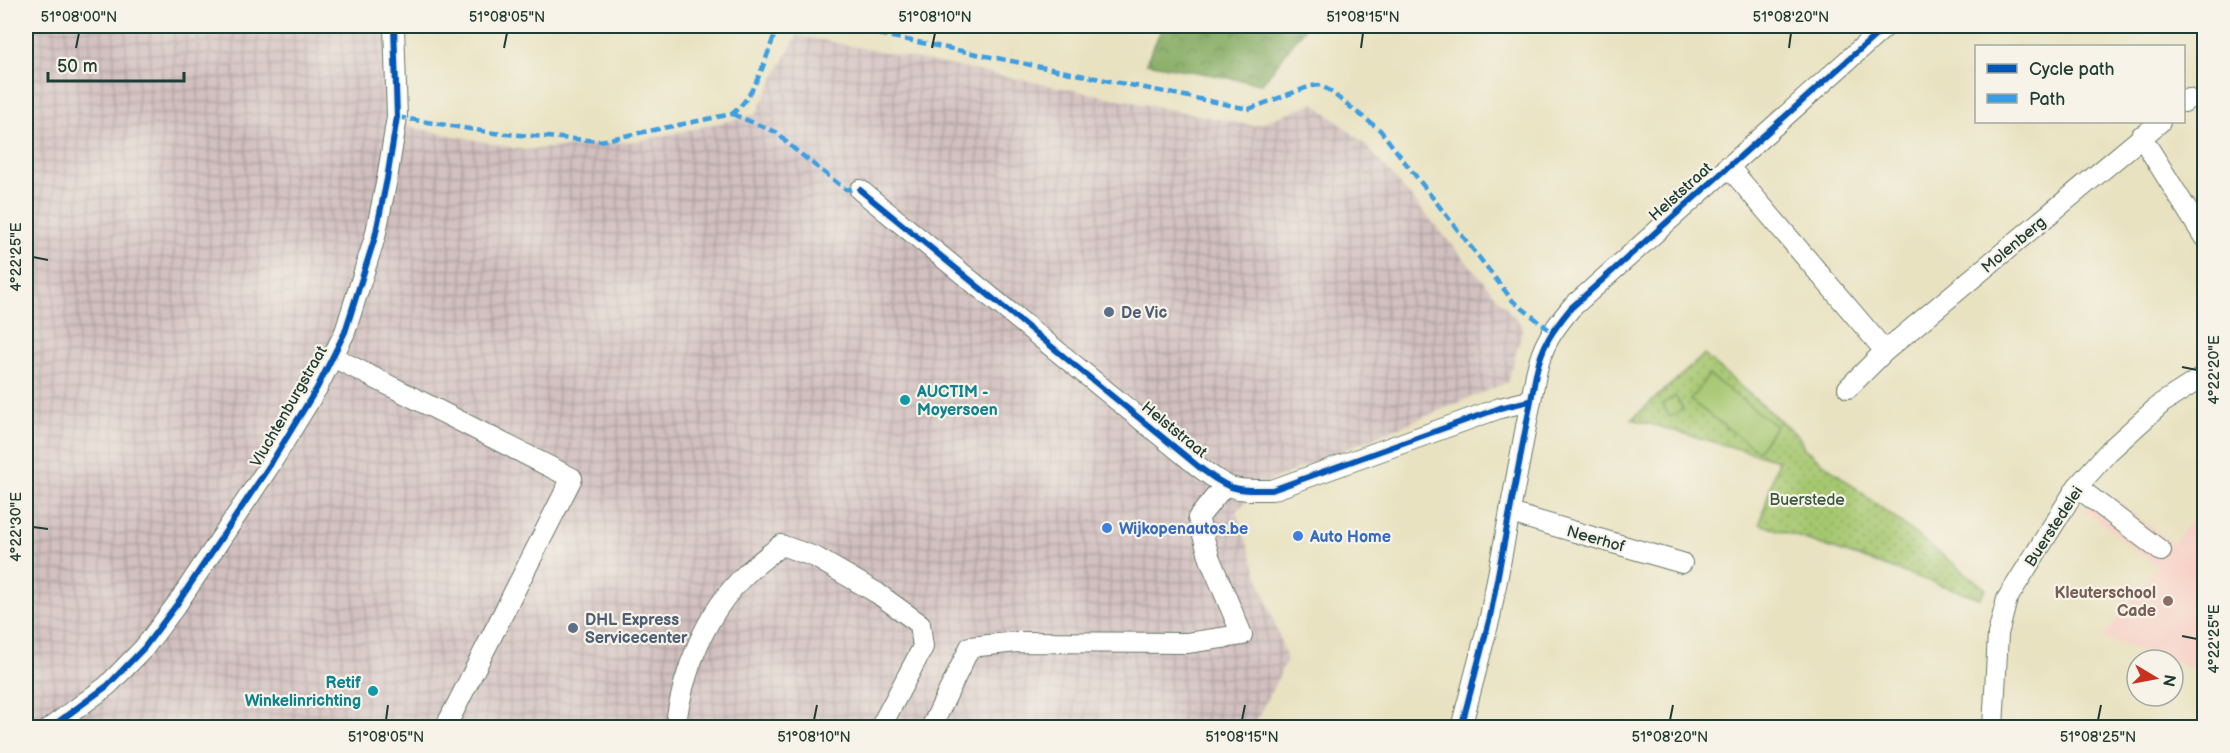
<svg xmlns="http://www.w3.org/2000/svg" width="2230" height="753" viewBox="0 0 2230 753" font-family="'Balsamiq Sans',sans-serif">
<defs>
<pattern id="industrial-grid" width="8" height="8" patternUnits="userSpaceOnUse" patternTransform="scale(1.5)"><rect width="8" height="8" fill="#d2bfbf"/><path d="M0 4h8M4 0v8" fill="none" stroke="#aa9c9c"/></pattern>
<pattern id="green-dots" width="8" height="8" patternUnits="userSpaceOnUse" patternTransform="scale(1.5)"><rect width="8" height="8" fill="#a6c76f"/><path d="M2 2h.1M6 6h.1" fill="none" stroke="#87a35c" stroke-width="1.8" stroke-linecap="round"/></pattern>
<pattern id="forest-crowns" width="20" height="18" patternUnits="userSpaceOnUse" patternTransform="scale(1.5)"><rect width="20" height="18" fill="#84ac62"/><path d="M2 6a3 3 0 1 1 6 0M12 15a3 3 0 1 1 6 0" fill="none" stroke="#6b8d52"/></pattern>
</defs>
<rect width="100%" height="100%" fill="#f7f3e8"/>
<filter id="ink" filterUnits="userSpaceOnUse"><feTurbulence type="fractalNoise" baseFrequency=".0167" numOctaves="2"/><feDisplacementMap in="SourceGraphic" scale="12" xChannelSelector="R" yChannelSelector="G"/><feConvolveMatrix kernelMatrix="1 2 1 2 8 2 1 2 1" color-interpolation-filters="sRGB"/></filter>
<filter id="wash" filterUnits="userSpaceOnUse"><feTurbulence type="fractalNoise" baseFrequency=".008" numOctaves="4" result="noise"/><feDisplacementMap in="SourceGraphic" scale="24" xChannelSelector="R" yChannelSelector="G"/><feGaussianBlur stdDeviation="1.35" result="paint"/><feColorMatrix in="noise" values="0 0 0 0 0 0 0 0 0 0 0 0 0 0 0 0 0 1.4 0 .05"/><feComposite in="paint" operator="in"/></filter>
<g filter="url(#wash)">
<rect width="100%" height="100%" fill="#e9e2c1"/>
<polygon fill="#f7d1c6" points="2100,489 2173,544 2204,504 2204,673 2173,662 2173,660 2167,660 2103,638 2158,566 2084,510"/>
<polygon fill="url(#industrial-grid)" points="26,26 401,26 405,126 524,150 639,141 755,115 797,35 1254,126 1314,103 1365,144 1523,327 1508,382 1269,481 1236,511 1287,660 1253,727 26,727"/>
<polygon fill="url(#green-dots)" stroke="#628252" stroke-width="1.5" points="1704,355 1799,437 1804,448 1986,589 1980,598 1760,524 1778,460 1632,419"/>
<polygon fill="url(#forest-crowns)" stroke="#52744b" stroke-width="1.5" points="1163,26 1306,26 1262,84 1146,63"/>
<g fill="#a6c76f" stroke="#628252" stroke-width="1.5">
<polygon points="1709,375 1776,426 1758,451 1690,400"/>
<polygon points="1675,396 1683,409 1670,417 1662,404"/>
</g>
</g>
<g filter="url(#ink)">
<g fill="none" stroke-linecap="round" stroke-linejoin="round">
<defs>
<g id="minor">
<polyline points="2184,102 2188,99"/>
<polyline points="2141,136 2204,237"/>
<polyline points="1728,166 1885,351 1848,388"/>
<path d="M860,190L1199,467C1231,491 1232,490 1272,490L1500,408L1529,401"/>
<polyline points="1885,351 2160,122"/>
<polyline points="333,357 572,478 445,728"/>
<polyline points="2077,487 2161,551"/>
<polyline points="1510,513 1682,563"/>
<polyline points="50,728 107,686 144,648 177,604 268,468 317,388 345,332 375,237 387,179 397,117 394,26"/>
<path d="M675,728C683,672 704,615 745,575C756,564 769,555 781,545L815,557L877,593L920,624L923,647L880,728"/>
<polyline points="931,728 970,647 1017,642 1187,643 1242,635 1210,559 1198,518 1224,486"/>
<path d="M1461,728L1490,617L1536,374C1542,345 1552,331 1571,308L1886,26"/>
<polyline points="1993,728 1998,634 2007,599 2077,487 2109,451 2162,403 2204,376"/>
</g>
</defs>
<use href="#minor" stroke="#667765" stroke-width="22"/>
<use href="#minor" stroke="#fff" stroke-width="20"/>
<g stroke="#3c9ee2" stroke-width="4.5" stroke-dasharray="9 4.5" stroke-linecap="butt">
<polyline points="838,26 1249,109 1311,86 1319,85 1327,89 1380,130 1513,301 1551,331"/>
<polyline points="732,114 776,132 793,148 845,189 860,190"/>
<path d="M397,117L494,133L600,141L732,114C758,93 766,55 778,26"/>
</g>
<defs>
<g id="cycleway">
<path d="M860,190L1199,467C1231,491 1232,490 1272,490L1500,408L1529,401"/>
<polyline points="50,728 107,686 144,648 177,604 268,468 317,388 345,332 375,237 387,179 397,117 394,26"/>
<path d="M1461,728L1490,617L1536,374C1542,345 1552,331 1571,308L1886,26"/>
</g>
</defs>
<use href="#cycleway" stroke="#f7f3e8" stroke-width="10"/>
<use href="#cycleway" stroke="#0057b8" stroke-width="6"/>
</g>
</g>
<path fill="none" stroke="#1f3d34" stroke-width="2" d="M76,48L79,33M504,48L507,33M932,48L935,33M1361,48L1363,33M1789,48L1791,33M33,257L48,260M2182,367L2197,370M33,527L48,529M2182,636L2197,639M386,720L388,705M814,720L817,705M1242,720L1245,705M1670,720L1673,705M2098,720L2101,705"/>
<g fill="#5c6f8a" stroke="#f7f3e8" stroke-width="2">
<circle cx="1109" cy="312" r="6"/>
<circle cx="573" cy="628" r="6"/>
</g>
<g fill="#0f9aa8" stroke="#f7f3e8" stroke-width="2">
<circle cx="905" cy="400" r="6"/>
<circle cx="373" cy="691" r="6"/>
</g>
<g fill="#3f7fe0" stroke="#f7f3e8" stroke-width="2">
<circle cx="1107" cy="528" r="6"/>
<circle cx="1298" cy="536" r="6"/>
</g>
<circle fill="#8d6e63" stroke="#f7f3e8" stroke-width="2" cx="2168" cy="601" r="6"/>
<g text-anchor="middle" stroke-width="4.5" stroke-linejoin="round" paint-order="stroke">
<g font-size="16" fill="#1f3d34" stroke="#f7f3e8">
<text transform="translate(1680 191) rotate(-42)" y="6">Helststraat</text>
<text transform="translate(2013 244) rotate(-40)" y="6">Molenberg</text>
<text transform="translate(288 406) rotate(-60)" y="6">Vluchtenburgstraat</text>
<text transform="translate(1175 429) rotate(39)" y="6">Helststraat</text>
<text transform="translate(2053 526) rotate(-57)" y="6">Buerstedelei</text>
<text transform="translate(1596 538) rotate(16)" y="6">Neerhof</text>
</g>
<g font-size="16" font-weight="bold" fill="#4e5e75" stroke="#f7f3e8" text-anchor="start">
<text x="1121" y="318">De Vic</text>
<text x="585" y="625">DHL Express<tspan x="585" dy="18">Servicecenter</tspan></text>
</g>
<g font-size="16" font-weight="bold" fill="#0d838f" stroke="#f7f3e8" text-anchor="start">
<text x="917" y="397">AUCTIM -<tspan x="917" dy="18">Moyersoen</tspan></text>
<text x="361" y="688" text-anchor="end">Retif<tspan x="361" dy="18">Winkelinrichting</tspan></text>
</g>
<g font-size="16" fill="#3a5940" stroke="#f7f3e8">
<text x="1807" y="505">Buerstede</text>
</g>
<g font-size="16" font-weight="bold" fill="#366cbe" stroke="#f7f3e8" text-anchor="start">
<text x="1119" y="534">Wijkopenautos.be</text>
<text x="1310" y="542">Auto Home</text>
</g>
<g font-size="16" font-weight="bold" fill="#785e54" stroke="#f7f3e8" text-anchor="end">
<text x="2156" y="598">Kleuterschool<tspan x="2156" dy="18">Cade</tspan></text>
</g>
</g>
<rect width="2230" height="753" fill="none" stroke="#f7f3e8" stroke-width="66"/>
<rect x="1975" y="45" width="210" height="78" fill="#f7f3e8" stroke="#a1aaa0" stroke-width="1.5"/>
<rect x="1987" y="64" width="30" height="9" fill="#0057b8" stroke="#a1aaa0" stroke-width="1.5"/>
<text x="2029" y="75" font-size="18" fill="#1f3d34">Cycle path</text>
<rect x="1987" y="94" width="30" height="9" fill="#3c9ee2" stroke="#a1aaa0" stroke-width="1.5"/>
<text x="2029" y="105" font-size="18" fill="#1f3d34">Path</text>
<g transform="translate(2155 678) rotate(100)"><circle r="28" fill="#f7f3e8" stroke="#a1aaa0" stroke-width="1.5"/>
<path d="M0-4.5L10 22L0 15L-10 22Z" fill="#c8321e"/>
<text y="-9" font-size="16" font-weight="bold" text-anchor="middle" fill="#1f3d34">N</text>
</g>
<path d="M48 72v9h136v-9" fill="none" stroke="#1f3d34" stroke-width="3"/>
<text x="57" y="72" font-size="18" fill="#1f3d34" stroke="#f7f3e8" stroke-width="4.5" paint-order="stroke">50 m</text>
<rect x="33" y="33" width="2164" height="687" fill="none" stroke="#1f3d34" stroke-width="2"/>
<g font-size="15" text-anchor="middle" fill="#1f3d34">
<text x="79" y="22">51°08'00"N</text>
<text x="507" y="22">51°08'05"N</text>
<text x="935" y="22">51°08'10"N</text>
<text x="1363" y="22">51°08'15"N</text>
<text x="1791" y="22">51°08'20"N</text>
<text transform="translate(16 257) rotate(-90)" y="5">4°22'25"E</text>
<text transform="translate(2214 370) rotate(-90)" y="5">4°22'20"E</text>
<text transform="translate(16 527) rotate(-90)" y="5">4°22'30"E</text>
<text transform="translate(2214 639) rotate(-90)" y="5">4°22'25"E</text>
<text x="386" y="742">51°08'05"N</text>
<text x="814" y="742">51°08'10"N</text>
<text x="1242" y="742">51°08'15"N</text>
<text x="1670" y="742">51°08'20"N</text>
<text x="2098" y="742">51°08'25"N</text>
</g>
</svg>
